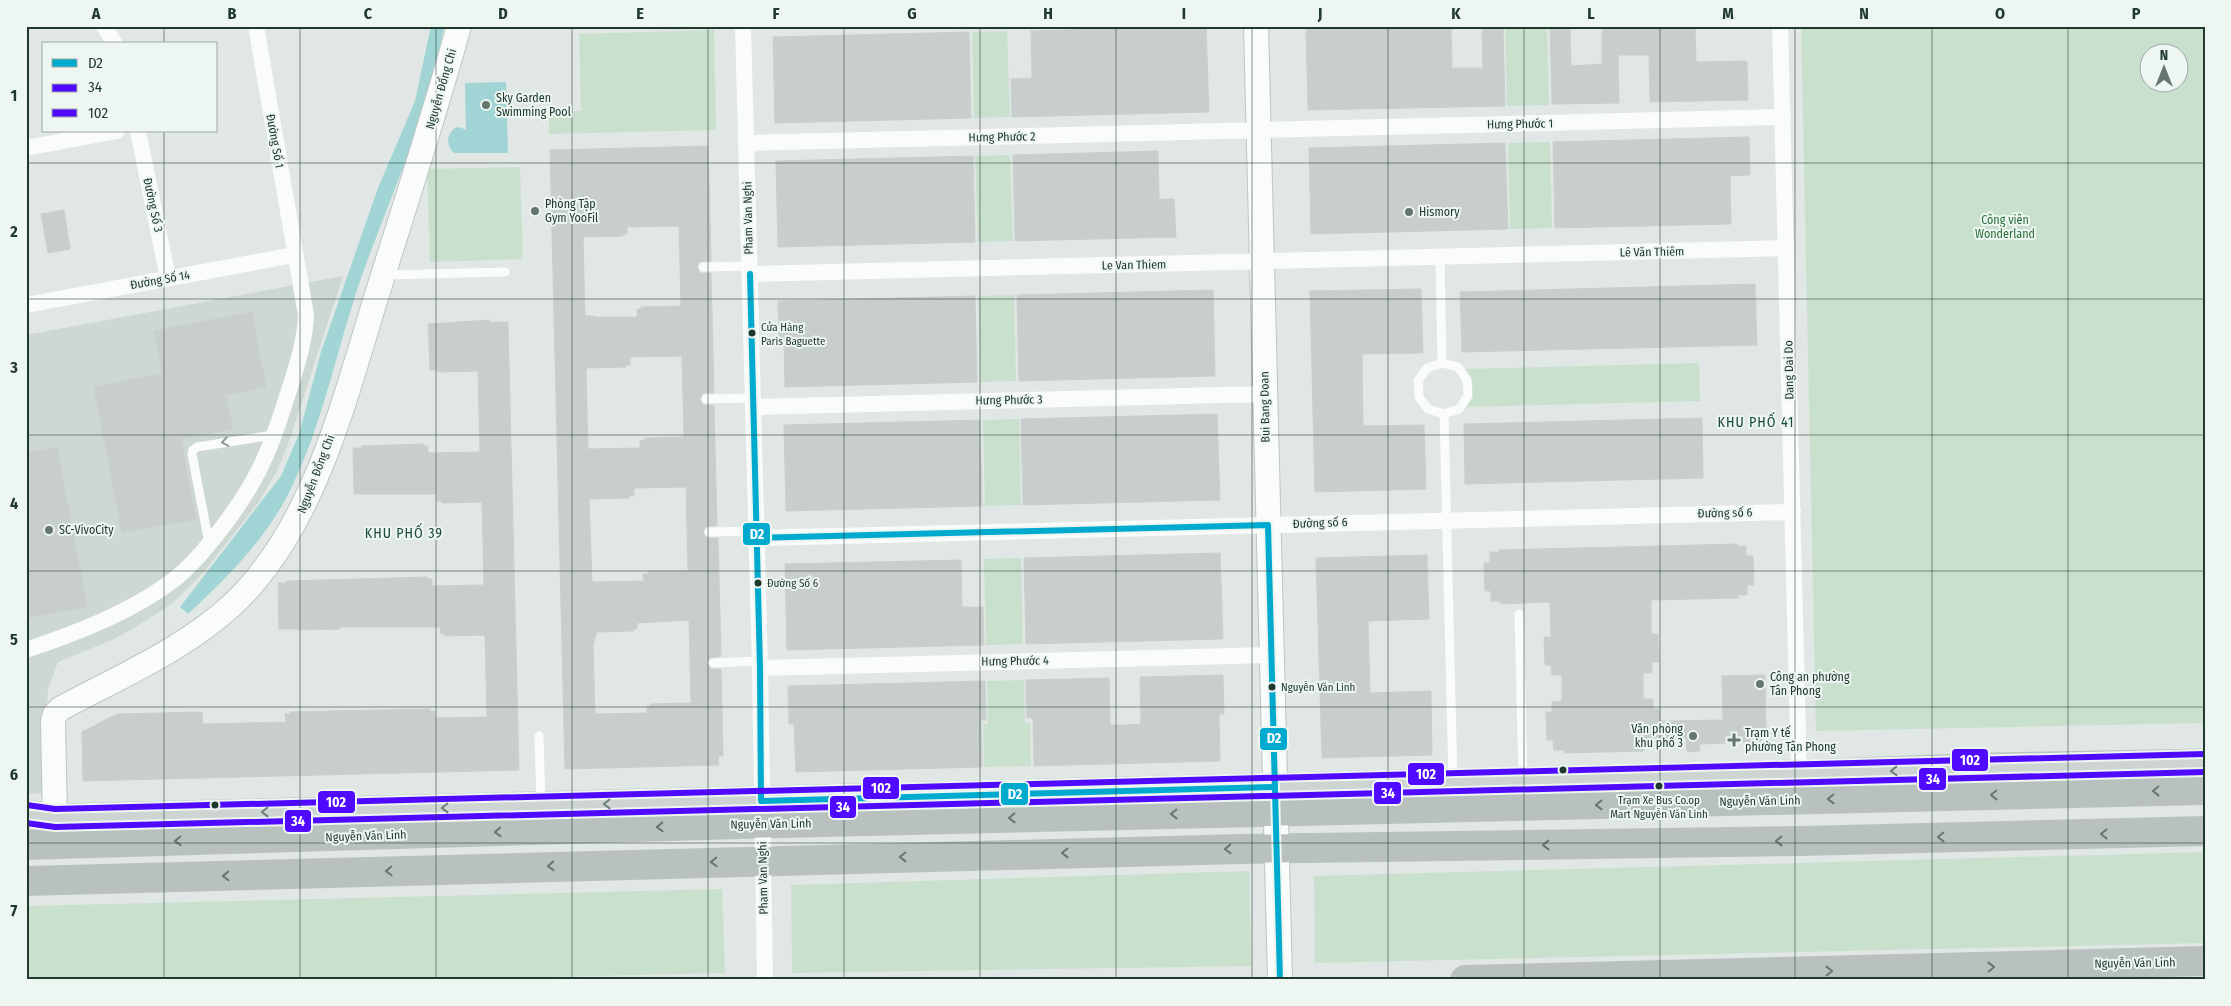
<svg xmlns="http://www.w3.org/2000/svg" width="2231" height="1006" viewBox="0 0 2231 1006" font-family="'Fira Sans Condensed',sans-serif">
<rect width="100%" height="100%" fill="#e1e7e4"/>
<polygon fill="#ced8d3" points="343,276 290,439 277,471 258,503 202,574 173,603 136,627 112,640 58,662 48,689 46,727 47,793 26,794 26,335"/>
<g fill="#cae0ce" fill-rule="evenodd">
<polygon points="1505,26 1547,26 1549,105 1507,106"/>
<path d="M1801,26H2205V723L1816,731ZM2148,52H2178V82H2148Z"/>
<polygon points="714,30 716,130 549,134 549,112 581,111 579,34"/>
<polygon points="1007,31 1010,117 974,118 972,32"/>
<polygon points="1550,142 1552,228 1510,229 1508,143"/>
<polygon points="1010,155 1013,241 978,242 975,156"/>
<polygon points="520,167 523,259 430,262 427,169"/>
<polygon points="1014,295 1016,381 980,382 978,296"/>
<path d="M1699,363L1700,401L1466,407C1475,394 1475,382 1465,369Z"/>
<polygon points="1019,419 1021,505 985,506 983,420"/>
<polygon points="1021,558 1023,644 986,645 984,559"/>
<polygon points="1024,680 1025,723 1030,723 1031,766 984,767 983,724 988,724 987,681"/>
<polygon points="2205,852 2205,943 1315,963 1314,876"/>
<polygon points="1249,871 1251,966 792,973 791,885"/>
<polygon points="722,889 725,973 424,980 26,980 26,906"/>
</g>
<g fill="#a1d5d5">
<path d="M431,26H444C430,110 394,188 365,267C339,338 326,414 294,482C271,534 229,576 188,614L180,607L281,476L299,434L321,352L378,188L415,101Z"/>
<path d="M506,82L508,153H454C446,145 446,135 455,128L459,127L466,130L465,83Z"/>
</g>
<g fill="#c8cecb" stroke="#cad0cd" fill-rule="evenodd">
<polygon points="1206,26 1209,112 1012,117 1011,79 1032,78 1031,31"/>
<polygon points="1306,26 1451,26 1452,68 1483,68 1482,26 1503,26 1505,106 1308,110"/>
<polygon points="1550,26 1570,26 1571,66 1602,64 1602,26 1695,26 1696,62 1747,61 1748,100 1650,102 1649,55 1618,55 1619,103 1552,104"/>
<polygon points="969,32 971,118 775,123 773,37"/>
<polygon points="1749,137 1750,175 1730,176 1731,224 1555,228 1553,142"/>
<polygon points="1505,143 1508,229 1311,234 1309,148"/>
<path d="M708,146L711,258V261L699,262L697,267L700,273H711L714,393H703L700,399L703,405H714L717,526H706L703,532L706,538H718L721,656L710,658L707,663L711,669H721L723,756H718L719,765L565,769L550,150ZM679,226L681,306L641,307V309H637V317H597L585,315L583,237L623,236V234H627V227ZM682,356L684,437L645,438V440L640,441V448L588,449L586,368L626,367V365H630V357ZM686,487L688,571H648V574H643L644,581L592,582L589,499L629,498V496H634V488ZM689,620L691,703L651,704V706H647V713L595,714L593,644L597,632L633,631V629H637V623Z"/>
<polygon points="1158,151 1159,199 1174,199 1176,237 1015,241 1013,155"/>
<polygon points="973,156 975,242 778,247 776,161"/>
<polygon points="64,210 70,249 48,253 41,214"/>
<polygon points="1755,284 1757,345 1462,352 1460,292"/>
<polygon points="1421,289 1423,353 1362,354 1363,426 1424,425 1426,489 1315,492 1310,291"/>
<polygon points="1213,290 1215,376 1019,381 1017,295"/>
<polygon points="975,296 977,382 785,387 784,339 779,339 778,301"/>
<polygon points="252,312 266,387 226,395 233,429 181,439 196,519 122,533 94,387 162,373 154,331"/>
<polygon points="490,320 490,322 508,322 519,770 83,781 82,732 117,714 202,712 203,724 286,722 285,714 290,714 290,712 329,711 430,709 430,711 435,711 435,718 487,717 485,635 445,636 445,634 441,634 440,627 340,627 340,629 297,630 297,629 279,629 278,583 286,583 286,581 427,577 427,579 432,579 432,586 484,585 482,502 442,503 441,501 437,501 437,494 354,494 353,448 362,448 361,446 424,444 424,446 428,446 428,453 480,452 478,371 438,372 438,370 430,370 428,324"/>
<polygon points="1217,414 1220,500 1023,505 1021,419"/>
<polygon points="1702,418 1703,478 1465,484 1464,424"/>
<polygon points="980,420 982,506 786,511 784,425"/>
<polygon points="57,447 87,607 26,618 26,453"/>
<polygon points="1737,544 1737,546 1746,546 1746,556 1753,556 1754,585 1747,585 1747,595 1738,595 1738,598 1651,600 1651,634 1658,634 1659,662 1652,662 1652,673 1643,673 1643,699 1653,699 1653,709 1660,709 1660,721 1723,720 1722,676 1765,675 1766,736 1760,742 1699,744 1700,751 1687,752 1686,738 1654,738 1654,748 1644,748 1644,751 1564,753 1564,750 1554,750 1553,740 1547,740 1546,712 1552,712 1552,702 1562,701 1562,675 1552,675 1551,665 1545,665 1544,637 1551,637 1550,602 1500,604 1500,601 1491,601 1491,591 1485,591 1484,563 1490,563 1490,552 1499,552 1499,550"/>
<polygon points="1220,553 1223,639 1026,644 1024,558"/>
<polygon points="1427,555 1429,619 1368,621 1370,693 1431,691 1432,755 1322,758 1316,558"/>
<polygon points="961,560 962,607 983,607 984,645 787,650 785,564"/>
<polygon points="1223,675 1224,714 1219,714 1220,761 1034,766 1033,718 1027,718 1026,680 1109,678 1110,725 1126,725 1141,724 1140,677"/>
<polygon points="985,681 986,720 981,720 982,767 796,772 794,724 789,724 788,686"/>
</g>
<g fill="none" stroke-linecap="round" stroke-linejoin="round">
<defs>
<g id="secondary">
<polyline points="1256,26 1280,980"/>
<path d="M55,818L53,721L55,714L60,709C117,678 183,650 231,606C316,528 346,392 380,285C407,199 435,113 459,26"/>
</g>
<polyline id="primary" points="26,814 55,818 1799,774 1994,767 2205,763"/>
<g id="highway">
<polyline points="26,845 741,824 2205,790"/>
<polyline points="26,881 1240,849 1802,841 2205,831"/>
<polyline points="1465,980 2205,961"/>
</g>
</defs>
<use href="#secondary" stroke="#bdc6c2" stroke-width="26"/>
<use href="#primary" stroke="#bbc3c0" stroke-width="29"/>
<use href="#highway" stroke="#bbc3c0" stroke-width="30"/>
<g stroke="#fafbfb" stroke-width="9">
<polyline points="1440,257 1442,363 1427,368 1418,381 1419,397 1428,409 1444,414 1453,781"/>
<polyline points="703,267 750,266"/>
<polyline points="386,275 505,272"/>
<polyline points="1442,363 1458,367 1467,380 1468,396 1459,409 1444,414"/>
<polyline points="706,399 753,398"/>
<polyline points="709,532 756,531"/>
<polyline points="209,543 192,454 193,450 197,447 273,435"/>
<polyline points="1519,614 1523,779"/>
<polyline points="713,663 759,661"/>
<polyline points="539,736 541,803"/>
</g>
<g stroke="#fafbfb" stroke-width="16">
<polyline points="104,26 115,44"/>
<polyline points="743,26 760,668 765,980"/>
<polyline points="1780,26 1799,774"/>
<polyline points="138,131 168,278"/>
<polyline points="746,143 1783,117"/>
<polyline points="26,148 117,131"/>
<polyline points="750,274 1786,248"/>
<polyline points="26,305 294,255"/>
<polyline points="753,407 1264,394"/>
<polyline points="757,538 1793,512"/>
<path d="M26,650C77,633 134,611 176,578C205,554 242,504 259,470C269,450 277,428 284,406C293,377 305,346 306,315L256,26"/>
<polyline points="760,668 1271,655"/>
</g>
<use href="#secondary" stroke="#fafbfb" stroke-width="24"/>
<use href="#primary" stroke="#cdd4d1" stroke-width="26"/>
<use href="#highway" stroke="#b9c1be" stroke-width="28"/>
<defs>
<g id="bus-1">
<polyline points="750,274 760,668 761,801 1275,787"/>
<polyline points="757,538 1268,525 1280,980"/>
</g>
<polyline id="bus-2" points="26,823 55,827 2205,772"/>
<polyline id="bus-3" points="27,805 55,809 2205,754"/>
</defs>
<use href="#bus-1" stroke="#eef6f1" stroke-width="10"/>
<use href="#bus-2" stroke="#eef6f1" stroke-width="10"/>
<use href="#bus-3" stroke="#eef6f1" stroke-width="10"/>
<use href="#bus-1" stroke="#00a9ce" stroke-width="6"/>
<use href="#bus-2" stroke="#4f0aff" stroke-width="6"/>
<use href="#bus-3" stroke="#4f0aff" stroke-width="6"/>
</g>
<defs><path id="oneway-chevron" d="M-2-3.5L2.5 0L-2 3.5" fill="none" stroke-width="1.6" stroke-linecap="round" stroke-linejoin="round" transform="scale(1.25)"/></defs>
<use stroke="#8d9a95" href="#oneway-chevron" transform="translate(225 442) rotate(171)"/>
<g stroke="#6e7f78">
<use href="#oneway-chevron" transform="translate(1894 771) rotate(178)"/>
<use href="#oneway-chevron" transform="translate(607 804) rotate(179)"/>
<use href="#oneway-chevron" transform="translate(445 808) rotate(179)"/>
<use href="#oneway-chevron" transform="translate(265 812) rotate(179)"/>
</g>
<g stroke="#65766f">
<use href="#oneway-chevron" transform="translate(2156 791) rotate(179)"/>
<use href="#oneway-chevron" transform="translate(1994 795) rotate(179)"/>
<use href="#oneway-chevron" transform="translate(1831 799) rotate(179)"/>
<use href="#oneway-chevron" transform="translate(1599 805) rotate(179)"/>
<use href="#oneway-chevron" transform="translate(1174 814) rotate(179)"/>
<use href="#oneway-chevron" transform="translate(1012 818) rotate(179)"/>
<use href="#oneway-chevron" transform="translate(660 827) rotate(178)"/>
<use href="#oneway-chevron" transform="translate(498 832) rotate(178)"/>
<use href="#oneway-chevron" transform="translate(2104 834) rotate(179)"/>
<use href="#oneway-chevron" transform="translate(1941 837) rotate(179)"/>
<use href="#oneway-chevron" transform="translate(178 841) rotate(178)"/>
<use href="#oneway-chevron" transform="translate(1779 841) rotate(179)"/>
<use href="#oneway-chevron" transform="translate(1546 845) rotate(179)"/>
<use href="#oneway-chevron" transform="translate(1228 849) rotate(178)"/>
<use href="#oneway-chevron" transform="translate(1065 853) rotate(179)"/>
<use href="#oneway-chevron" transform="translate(903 857) rotate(179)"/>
<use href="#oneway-chevron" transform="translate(714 862) rotate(178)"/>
<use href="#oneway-chevron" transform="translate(551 866) rotate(178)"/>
<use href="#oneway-chevron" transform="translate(389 871) rotate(178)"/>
<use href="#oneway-chevron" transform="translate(226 876) rotate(178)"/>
<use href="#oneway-chevron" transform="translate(1991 967) rotate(-1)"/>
<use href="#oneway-chevron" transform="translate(1829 971) rotate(-1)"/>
</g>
<path fill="none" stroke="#20392f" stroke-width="1" stroke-opacity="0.55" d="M164,26V44M300,26V980M436,26V980M572,26V980M708,26V980M844,26V980M980,26V980M1116,26V980M1252,26V980M1388,26V980M1524,26V980M1660,26V980M1795,26V980M1932,26V980M2068,26V980M164,131V980M26,163H2205M26,299H2205M26,435H2205M26,571H2205M26,707H2205M26,843H2205"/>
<g fill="#64766e" stroke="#eef6f1" stroke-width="2">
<circle cx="486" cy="105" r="5"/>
<circle cx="535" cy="211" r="5"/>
<circle cx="1409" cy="212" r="5"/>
<circle cx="49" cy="530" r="5"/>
<circle cx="1760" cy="684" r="5"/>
<circle cx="1693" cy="736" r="5"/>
<path d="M1731.5 732.5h5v5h5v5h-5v5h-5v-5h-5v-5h5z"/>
</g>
<g fill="#20392f" stroke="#eef6f1" stroke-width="2">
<circle cx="752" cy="333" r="4.5"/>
<circle cx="758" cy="583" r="4.5"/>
<circle cx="1272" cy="687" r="4.5"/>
<circle cx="1563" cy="770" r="4.5"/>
<circle cx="1659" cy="786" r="4.5"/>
<circle cx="215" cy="805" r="4.5"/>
</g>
<g text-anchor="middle" stroke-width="4" stroke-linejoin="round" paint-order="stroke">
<g font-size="11" fill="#20392f" stroke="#eef6f1" text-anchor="start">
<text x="761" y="331">Cửa Hàng<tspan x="761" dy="14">Paris Baguette</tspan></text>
<text x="767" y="587">Đường Số 6</text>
<text x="1281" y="691">Nguyễn Văn Linh</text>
<text x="1659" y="804" text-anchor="middle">Trạm Xe Bus Co.op<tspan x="1659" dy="14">Mart Nguyễn Văn Linh</tspan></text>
</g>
<g font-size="12" fill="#20392f" stroke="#eef6f1">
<text transform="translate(441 89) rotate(-74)" y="4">Nguyễn Đổng Chi</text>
<text transform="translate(1520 124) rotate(-1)" y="4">Hưng Phước 1</text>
<text transform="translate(1002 137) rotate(-1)" y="4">Hưng Phước 2</text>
<text transform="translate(275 141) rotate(80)" y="4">Đường Số 1</text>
<text transform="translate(153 205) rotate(78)" y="4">Đường Số 3</text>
<text transform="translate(748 218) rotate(-91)" y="4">Pham Van Nghi</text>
<text transform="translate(1652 252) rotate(-1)" y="4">Lê Văn Thiêm</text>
<text transform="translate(1134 265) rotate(-1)" y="4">Le Van Thiem</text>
<text transform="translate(160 280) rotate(-10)" y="4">Đường Số 14</text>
<text transform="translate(1789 370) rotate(-91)" y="4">Dang Dai Do</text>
<text transform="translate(1009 400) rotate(-1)" y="4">Hưng Phước 3</text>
<text transform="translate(1265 407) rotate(-91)" y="4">Bui Bang Doan</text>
<text transform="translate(316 474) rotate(-69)" y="4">Nguyễn Đổng Chi</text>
<text transform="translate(1725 513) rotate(-1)" y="4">Đường số 6</text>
<text transform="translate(1320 523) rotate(-2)" y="4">Đường số 6</text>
<text transform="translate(1015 661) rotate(-1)" y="4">Hưng Phước 4</text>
<text transform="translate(1760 801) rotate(-1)" y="4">Nguyễn Văn Linh</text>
<text transform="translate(771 824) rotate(-1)" y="4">Nguyễn Văn Linh</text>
<text transform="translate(366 836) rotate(-2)" y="4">Nguyễn Văn Linh</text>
<text transform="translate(763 878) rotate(-91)" y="4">Pham Van Nghi</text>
<text transform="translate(2135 963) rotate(-1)" y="4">Nguyễn Văn Linh</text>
</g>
<g font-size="12" fill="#20392f" stroke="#eef6f1" text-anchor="start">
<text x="496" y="102">Sky Garden<tspan x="496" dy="14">Swimming Pool</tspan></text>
<text x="545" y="208">Phòng Tập<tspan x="545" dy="14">Gym YooFil</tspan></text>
<text x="1419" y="216">Hismory</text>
<text x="59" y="534">SC-VivoCity</text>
<text x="1770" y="681">Công an phường<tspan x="1770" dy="14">Tân Phong</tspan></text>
<text x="1683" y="733" text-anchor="end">Văn phòng<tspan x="1683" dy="14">khu phố 3</tspan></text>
<text x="1745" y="737">Trạm Y tế<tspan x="1745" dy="14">phường Tân Phong</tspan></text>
</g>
<g font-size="12" fill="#2a703c" stroke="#eef6f1">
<text x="2005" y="224">Công viên<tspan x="2005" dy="14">Wonderland</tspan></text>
</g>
<g font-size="14" letter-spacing="1" fill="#1c4b3a" stroke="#eef6f1">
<text x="1756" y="427">KHU PHỐ 41</text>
<text x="404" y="538">KHU PHỐ 39</text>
</g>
</g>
<g stroke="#eef6f1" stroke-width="2">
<rect x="742" y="522" width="29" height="24" rx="5" fill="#00a9ce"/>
<rect x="1259" y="727" width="29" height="24" rx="5" fill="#00a9ce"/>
<rect x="1951" y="748" width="38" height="24" rx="5" fill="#4f0aff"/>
<rect x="1407" y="762" width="38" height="24" rx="5" fill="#4f0aff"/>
<rect x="1918" y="767" width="29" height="24" rx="5" fill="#4f0aff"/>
<rect x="862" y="776" width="38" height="24" rx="5" fill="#4f0aff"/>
<rect x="1373" y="781" width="29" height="24" rx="5" fill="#4f0aff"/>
<rect x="1000" y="782" width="29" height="24" rx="5" fill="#00a9ce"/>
<rect x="317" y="790" width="39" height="24" rx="5" fill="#4f0aff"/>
<rect x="829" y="795" width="28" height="24" rx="5" fill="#4f0aff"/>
<rect x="284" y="809" width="28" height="24" rx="5" fill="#4f0aff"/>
</g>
<g font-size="14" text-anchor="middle" font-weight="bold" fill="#fff">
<text x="757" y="539">D2</text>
<text x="1274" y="743">D2</text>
<text x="1970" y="765">102</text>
<text x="1426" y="779">102</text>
<text x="1933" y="784">34</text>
<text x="881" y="793">102</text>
<text x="1388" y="798">34</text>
<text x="1015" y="799">D2</text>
<text x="336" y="807">102</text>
<text x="843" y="812">34</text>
<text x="298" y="826">34</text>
</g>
<rect width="2231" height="1006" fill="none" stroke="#eef6f1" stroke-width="55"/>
<rect x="42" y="42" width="175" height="90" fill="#eef6f1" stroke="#9caaa3"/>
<rect x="52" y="59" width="25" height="8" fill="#00a9ce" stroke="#9caaa3"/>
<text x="88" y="68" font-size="15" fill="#20392f">D2</text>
<rect x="52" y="84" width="25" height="8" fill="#4f0aff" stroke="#9caaa3"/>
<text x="88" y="92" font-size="15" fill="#20392f">34</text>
<rect x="52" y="109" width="25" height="8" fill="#4f0aff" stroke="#9caaa3"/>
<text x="88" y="118" font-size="15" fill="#20392f">102</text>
<g transform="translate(2164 68)"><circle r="24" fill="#eef6f1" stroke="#9caaa3"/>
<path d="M0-4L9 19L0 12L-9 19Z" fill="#64766e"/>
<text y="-8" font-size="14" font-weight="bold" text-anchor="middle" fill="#20392f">N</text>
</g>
<rect x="28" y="28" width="2176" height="950" fill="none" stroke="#20392f" stroke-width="2"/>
<g font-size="16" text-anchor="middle" font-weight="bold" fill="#20392f">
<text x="96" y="19">A</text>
<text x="232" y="19">B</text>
<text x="368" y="19">C</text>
<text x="503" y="19">D</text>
<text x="640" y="19">E</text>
<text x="776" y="19">F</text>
<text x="912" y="19">G</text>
<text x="1048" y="19">H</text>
<text x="1184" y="19">I</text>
<text x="1320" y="19">J</text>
<text x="1456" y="19">K</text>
<text x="1591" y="19">L</text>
<text x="1728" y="19">M</text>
<text x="1864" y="19">N</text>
<text x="2000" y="19">O</text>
<text x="2136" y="19">P</text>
<text x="14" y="101">1</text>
<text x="14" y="237">2</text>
<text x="14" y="373">3</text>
<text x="14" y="509">4</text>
<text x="14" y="645">5</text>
<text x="14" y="780">6</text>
<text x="14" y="916">7</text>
</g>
</svg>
